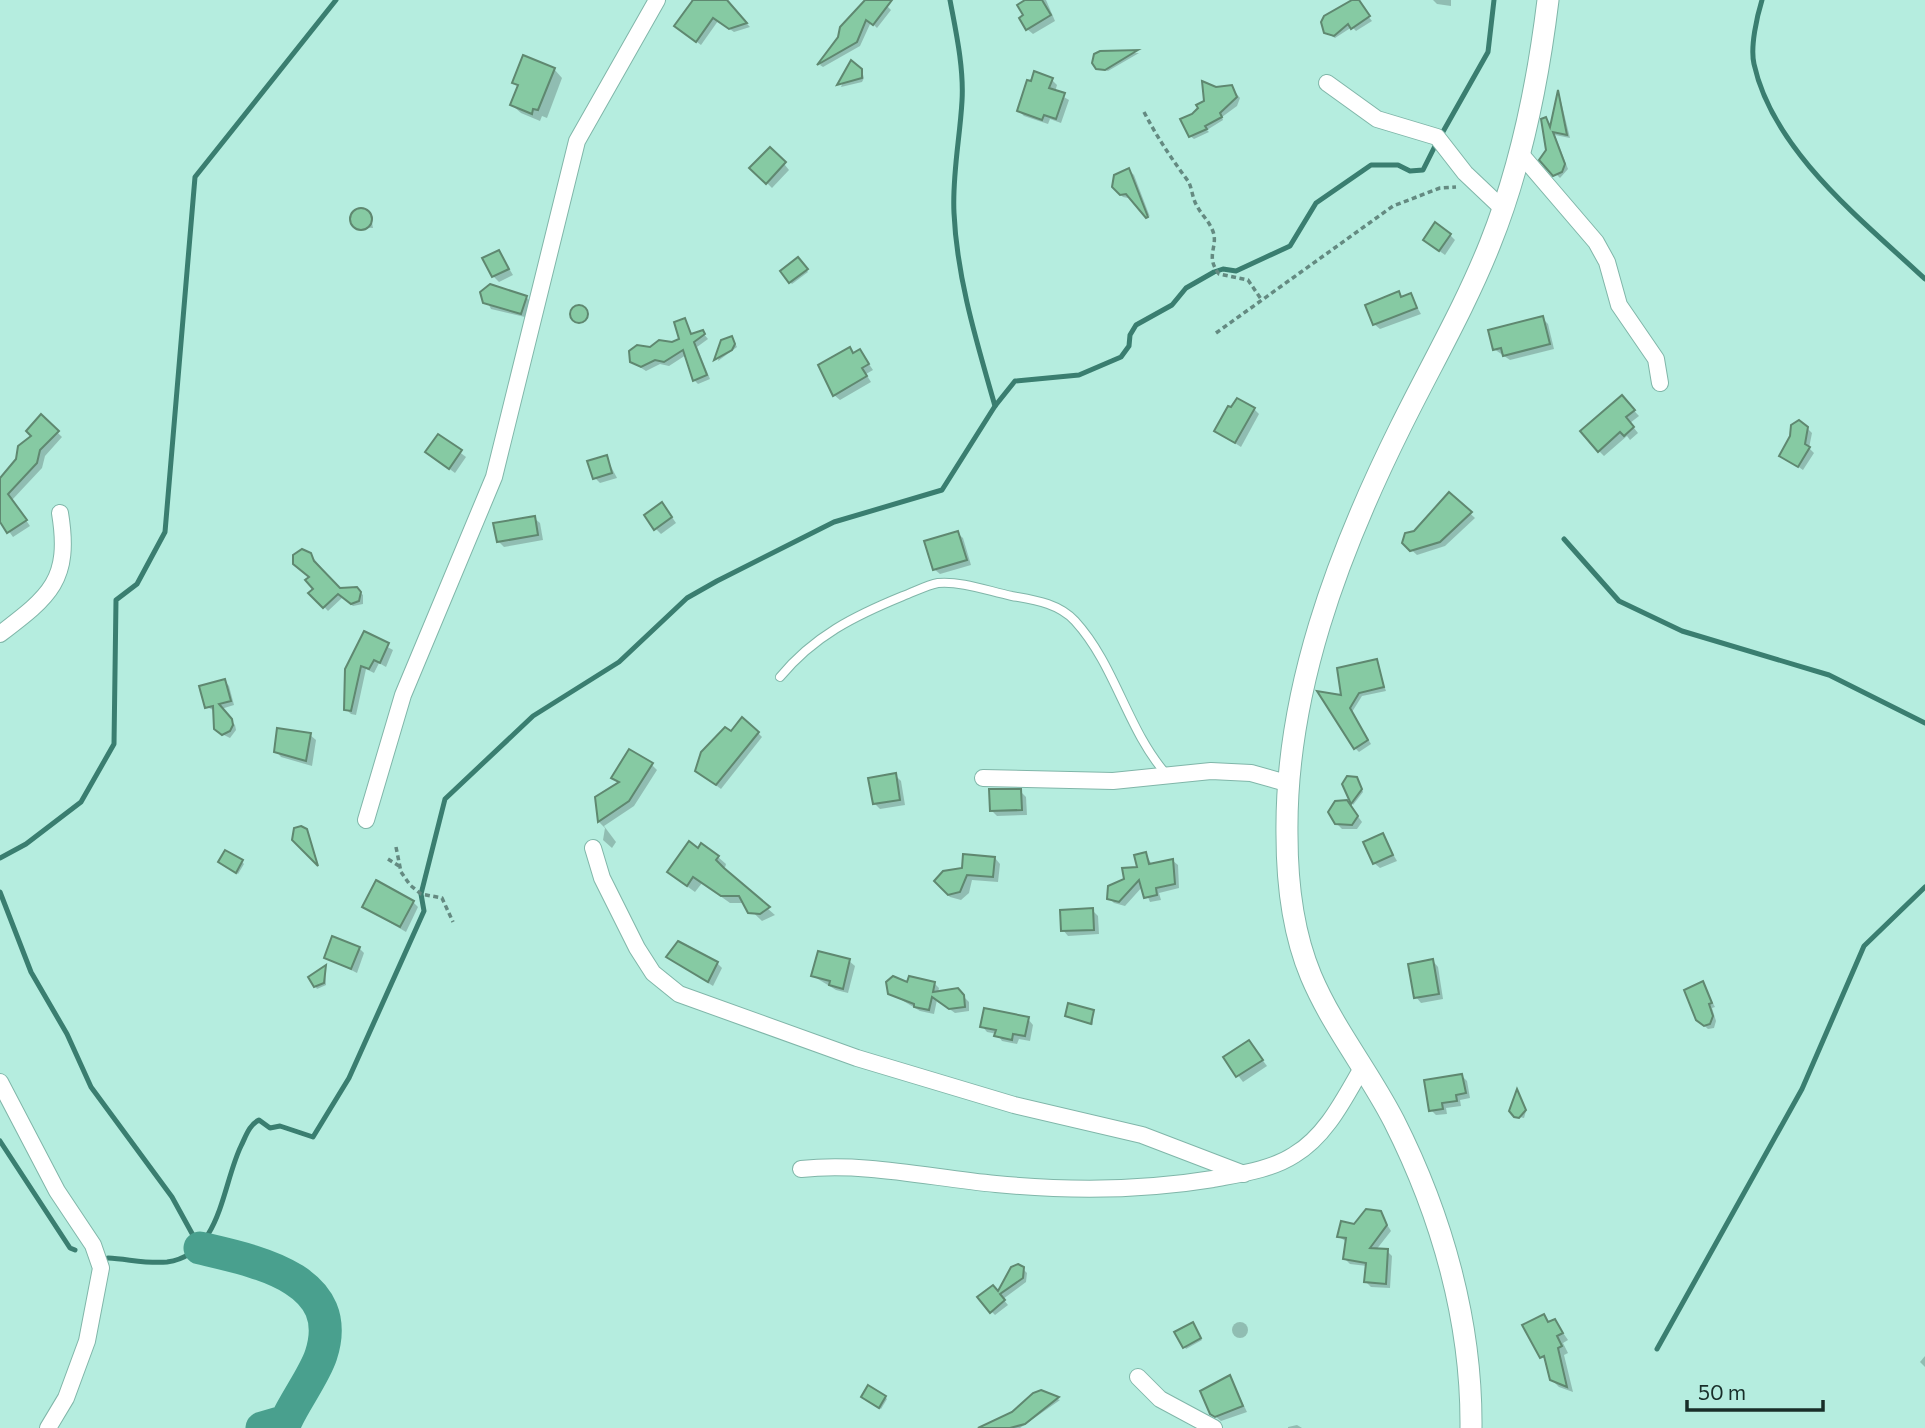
<svg xmlns="http://www.w3.org/2000/svg" width="1925" height="1428" viewBox="0 0 1925 1428" font-family="Commissioner,sans-serif">
<rect width="100%" height="100%" fill="#b5eddf"/>
<g fill="#0003">
<polygon points="691,0 725,0 750,27 734,32 718,21 701,45 681,30 693,3"/>
<polygon points="866,0 881,0 891,10 877,28 871,22 860,46 823,67 820,65"/>
<polygon points="1029,0 1046,0 1055,21 1033,34 1027,29 1025,16"/>
<polygon points="1355,0 1372,21 1356,31 1352,27 1335,38 1327,33"/>
<polygon points="1433,0 1451,0 1451,6 1437,4"/>
<polygon points="1139,53 1108,71 1098,68 1098,54"/>
<polygon points="851,62 862,71 864,78 862,82 841,87"/>
<polygon points="554,69 562,78 547,118 542,116 540,121 521,113 512,105 519,87 514,82"/>
<polygon points="1052,80 1057,85 1055,92 1069,100 1061,123 1050,119 1048,124 1024,116 1019,111"/>
<polygon points="1231,87 1240,98 1237,106 1222,117 1223,120 1207,130 1209,132 1194,139 1190,136 1193,115 1216,89"/>
<polygon points="1559,93 1570,138 1555,135 1568,169 1560,178 1542,160 1548,151 1546,119 1552,128"/>
<polygon points="776,154 789,170 772,188 752,168"/>
<polygon points="1129,170 1134,175 1150,217 1133,199 1123,197 1117,191"/>
<polygon points="360,210 371,217 373,228 356,227 351,219"/>
<polygon points="1450,235 1455,240 1445,255 1431,245"/>
<polygon points="499,252 513,275 499,282 493,276"/>
<polygon points="798,259 808,272 792,284 790,282"/>
<polygon points="482,292 526,297 530,301 525,317 491,309"/>
<polygon points="1399,293 1404,298 1410,295 1421,314 1380,329 1374,324"/>
<circle cx="580" cy="315" r="8"/>
<polygon points="1542,318 1548,324 1554,349 1510,360 1494,349"/>
<polygon points="684,320 693,335 702,332 708,339 697,347 710,379 698,384 694,380 686,355 669,366 660,364 646,371 632,362 651,349 681,340"/>
<polygon points="722,341 734,341 737,347 718,361"/>
<polygon points="850,349 855,354 860,351 873,370 866,374 871,382 840,400 834,395"/>
<polygon points="1622,398 1639,416 1630,423 1638,433 1630,440 1627,436 1604,456 1599,451"/>
<polygon points="1254,409 1259,414 1241,447 1216,431"/>
<polygon points="41,417 62,437 45,456 42,468 12,500 30,526 13,537 0,519 0,479 17,460"/>
<polygon points="1801,422 1812,433 1809,448 1814,453 1803,470 1781,455"/>
<polygon points="438,436 466,457 455,473 427,452"/>
<polygon points="606,457 617,478 600,483 595,478"/>
<polygon points="1449,494 1475,518 1445,546 1417,555 1404,543"/>
<polygon points="667,510 676,523 661,534 656,529"/>
<polygon points="534,518 540,523 543,540 504,547 498,541"/>
<polygon points="957,533 963,538 971,565 940,574 934,569"/>
<polygon points="310,554 340,590 351,587 358,590 363,595 363,604 353,606 343,597 328,611 311,593 315,589 311,578"/>
<polygon points="364,634 393,650 386,667 379,663 374,673 366,669 356,715 351,714 346,709"/>
<polygon points="1376,661 1386,691 1362,696 1352,712 1371,744 1359,752 1355,748 1344,697"/>
<polygon points="225,681 229,686 234,705 221,709 235,725 236,730 230,738 220,733 215,711 207,707"/>
<polygon points="758,733 762,737 721,789 697,771 731,734"/>
<polygon points="310,735 316,740 312,766 281,757 276,751"/>
<polygon points="652,765 657,770 634,806 604,826 616,842 612,848 603,840 605,828 599,822 597,798 620,784 613,777"/>
<polygon points="895,775 901,781 905,805 880,809 874,803"/>
<polygon points="1358,781 1363,792 1353,805 1344,784"/>
<polygon points="1020,791 1026,797 1027,815 997,816 992,811"/>
<polygon points="1347,801 1362,822 1357,829 1342,829 1336,823"/>
<polygon points="1382,835 1397,861 1380,868 1374,863"/>
<polygon points="702,845 718,857 726,864 724,871 775,915 762,921 743,903 730,903 702,883 695,892 677,879"/>
<polygon points="1146,854 1152,865 1173,861 1178,865 1179,888 1159,893 1161,900 1150,902 1143,886 1125,906 1114,903 1109,898 1139,869"/>
<polygon points="995,858 1000,864 998,882 972,880 969,893 961,900 950,897 944,891 963,869"/>
<polygon points="242,862 244,864 238,874 222,864"/>
<polygon points="413,902 418,907 406,932 364,907"/>
<polygon points="1092,910 1098,916 1099,934 1068,936 1063,930"/>
<polygon points="359,948 364,953 357,973 326,957"/>
<polygon points="668,957 717,963 722,968 713,986"/>
<polygon points="849,961 855,966 848,993 836,990 813,976"/>
<polygon points="1433,961 1438,967 1443,999 1421,1003 1416,997"/>
<polygon points="325,967 326,985 317,989 315,986"/>
<polygon points="934,983 939,988 938,993 957,990 969,1002 969,1011 955,1013 937,1000 934,1014 920,1011 890,993 909,985"/>
<polygon points="1702,983 1715,1007 1712,1008 1716,1021 1714,1028 1708,1029 1697,1019"/>
<polygon points="1093,1012 1093,1025 1067,1016"/>
<polygon points="1028,1019 1033,1025 1030,1041 1019,1039 1017,1044 1002,1041 997,1034 987,1032 982,1026"/>
<polygon points="1249,1042 1267,1066 1243,1082 1225,1058"/>
<polygon points="1462,1076 1467,1081 1470,1098 1460,1100 1461,1106 1446,1108 1447,1114 1436,1115 1431,1110"/>
<polygon points="1518,1093 1526,1111 1524,1118 1515,1116"/>
<polygon points="1380,1213 1391,1231 1376,1250 1387,1251 1392,1256 1390,1288 1371,1287 1366,1282 1367,1266 1350,1264 1345,1259 1347,1242 1339,1237"/>
<polygon points="1023,1269 1027,1273 1026,1282 1003,1299 1008,1305 995,1315 991,1311 999,1294"/>
<polygon points="1543,1316 1551,1323 1555,1321 1568,1340 1563,1343 1568,1353 1564,1355 1573,1392 1559,1387 1552,1380 1548,1364 1524,1326"/>
<circle cx="1240" cy="1330" r="8"/>
<polygon points="1195,1327 1202,1340 1186,1349 1184,1346"/>
<polygon points="1925,1356 1925,1367 1920,1362"/>
<polygon points="1230,1377 1247,1412 1221,1421 1211,1413"/>
<polygon points="1037,1392 1060,1400 1020,1428 983,1428 1013,1414"/>
<polygon points="885,1397 887,1399 881,1409 866,1399"/>
<polygon points="1297,1425 1302,1428 1288,1428 1288,1427"/>
</g>
<g fill="none" stroke-linecap="round" stroke-linejoin="round">
<g stroke="#3a7e70" stroke-width="5">
<path d="M950,0C956,32 964,68 962,101C960,138 952,175 954,213C957,279 977,343 995,406"/>
<path d="M1762,0C1757,16 1750,47 1754,64C1773,151 1862,220 1925,279"/>
<polyline points="1440,137 1488,52 1494,0"/>
<polyline points="1564,539 1619,601 1682,631 1829,675 1925,723"/>
<polyline points="0,858 26,844 81,802 114,744 116,600 137,584 165,532 195,177 336,0"/>
<polyline points="0,892 31,972 67,1034 91,1087 172,1197 200,1248"/>
<polyline points="0,1141 70,1248 75,1250"/>
<path d="M108,1258C128,1259 147,1264 167,1262C221,1255 222,1185 241,1146C246,1136 249,1125 259,1120L270,1128L280,1126L313,1137L349,1078L424,911L421,894L445,799L533,716L619,662L687,598L717,581L834,522L942,490L995,406L1015,381L1079,375L1121,357L1129,346L1130,335L1136,325L1172,305L1186,288L1214,272L1223,269L1236,271L1290,246L1316,203L1371,165H1398L1410,171L1423,170L1436,144"/>
<polyline points="1657,1349 1802,1089 1864,946 1925,887"/>
</g>
<path stroke="#49a08e" stroke-width="33" d="M200,1248C255,1261 346,1278 321,1355C315,1374 295,1401 286,1421L262,1428"/>
</g>
<g fill="#86caa3" stroke="#5f8870" stroke-width="2">
<polygon points="693,0 727,0 747,23 729,29 713,18 696,42 674,26"/>
<polygon points="865,0 892,0 873,25 866,20 857,42 817,65 838,37 840,27"/>
<polygon points="1025,0 1042,0 1051,15 1026,30 1019,18 1023,15 1017,5"/>
<polygon points="1352,0 1359,0 1370,16 1351,29 1348,24 1334,36 1324,33 1321,22 1324,16"/>
<polygon points="1138,50 1105,70 1096,69 1092,63 1094,54 1100,51"/>
<polygon points="523,55 555,68 538,110 533,109 532,114 510,105 518,85 512,83"/>
<polygon points="851,60 862,69 862,78 837,85"/>
<polygon points="1034,71 1053,78 1049,88 1065,93 1056,119 1044,115 1042,120 1017,111 1027,80 1031,81"/>
<polygon points="1202,81 1216,87 1232,85 1237,97 1220,113 1222,117 1205,126 1207,129 1189,137 1180,119 1192,114 1198,108 1196,105 1204,101"/>
<polygon points="1558,90 1567,135 1553,132 1565,164 1562,172 1553,176 1539,160 1546,150 1541,119 1546,117 1550,127"/>
<polygon points="770,147 786,162 766,184 749,168"/>
<polygon points="1129,168 1148,217 1146,218 1126,194 1120,195 1112,187 1114,175"/>
<circle cx="361" cy="219" r="11"/>
<polygon points="1435,222 1451,234 1439,251 1423,240"/>
<polygon points="499,250 509,269 492,277 482,258"/>
<polygon points="798,257 808,269 789,283 780,271"/>
<polygon points="490,284 527,296 521,314 483,303 480,292"/>
<polygon points="1399,291 1401,297 1411,293 1417,308 1373,325 1365,305"/>
<circle cx="579" cy="314" r="9"/>
<polygon points="1543,316 1550,344 1503,356 1501,348 1493,350 1488,330"/>
<polygon points="685,318 691,334 703,330 705,334 694,342 707,375 693,381 683,350 664,362 655,360 641,367 630,362 629,351 637,345 650,347 659,340 672,342 679,339 674,322"/>
<polygon points="732,336 735,344 732,350 714,360 721,340"/>
<polygon points="850,347 853,353 860,349 869,364 862,368 867,376 833,396 818,365"/>
<polygon points="1622,395 1635,410 1626,417 1634,427 1624,436 1620,432 1598,452 1580,431"/>
<polygon points="1237,398 1255,408 1235,443 1214,431 1228,406 1231,407"/>
<polygon points="41,414 59,431 40,450 37,463 8,494 27,520 7,533 0,522 0,478 16,459 18,446 31,436 26,431"/>
<polygon points="1799,420 1808,427 1805,444 1810,447 1798,467 1779,456 1790,436 1791,425"/>
<polygon points="438,434 462,450 449,469 425,452"/>
<polygon points="607,455 612,473 593,479 587,461"/>
<polygon points="1449,492 1472,512 1440,542 1410,551 1402,543 1405,533 1414,531"/>
<polygon points="662,502 672,517 654,530 644,515"/>
<polygon points="535,516 538,535 497,542 493,523"/>
<polygon points="958,531 967,560 933,570 924,541"/>
<polygon points="302,549 311,553 314,561 340,588 357,587 361,592 359,601 351,604 338,594 323,608 308,593 313,589 305,580 309,577 293,564 293,555"/>
<polygon points="364,631 389,643 380,663 374,660 369,669 361,666 351,711 344,710 345,669"/>
<polygon points="1377,659 1384,687 1359,693 1350,708 1368,740 1354,749 1317,691 1341,695 1337,668"/>
<polygon points="225,679 231,701 219,704 232,719 233,725 230,731 222,735 214,729 213,706 205,708 199,686"/>
<polygon points="742,717 759,732 716,785 695,771 701,752 725,727 731,731"/>
<polygon points="277,728 311,733 306,761 274,752"/>
<polygon points="629,749 653,763 629,801 598,822 595,797 619,782 611,778"/>
<polygon points="896,773 900,800 873,804 868,778"/>
<polygon points="1347,776 1357,777 1362,789 1351,804 1342,784"/>
<polygon points="989,789 1021,789 1022,810 990,811"/>
<polygon points="1347,800 1358,816 1352,825 1335,824 1328,812 1335,801"/>
<polygon points="301,826 307,829 318,866 292,840 294,828"/>
<polygon points="1383,833 1393,855 1373,864 1363,842"/>
<polygon points="689,841 698,848 701,843 719,856 716,860 724,868 770,907 760,914 748,913 739,896 721,896 693,877 687,886 667,872"/>
<polygon points="225,850 243,860 236,873 218,862"/>
<polygon points="1146,852 1149,864 1173,859 1175,884 1156,888 1157,895 1144,898 1139,880 1119,902 1107,899 1108,886 1124,879 1122,868 1137,867 1134,855"/>
<polygon points="963,854 995,857 993,877 967,875 960,892 948,895 934,881 943,871 962,868"/>
<polygon points="376,880 414,901 400,927 362,907"/>
<polygon points="1093,908 1094,930 1061,931 1060,910"/>
<polygon points="332,936 360,947 351,969 324,958"/>
<polygon points="678,941 718,962 708,982 666,957"/>
<polygon points="818,951 850,959 843,989 829,985 830,981 811,976"/>
<polygon points="1433,959 1439,994 1414,998 1408,964"/>
<polygon points="326,965 324,983 314,987 308,977"/>
<polygon points="893,976 907,982 909,976 935,982 933,992 958,988 964,995 965,1007 949,1009 932,997 929,1010 914,1007 914,1004 888,994 886,982"/>
<polygon points="1703,981 1712,1003 1709,1004 1713,1016 1710,1024 1704,1026 1696,1020 1684,990"/>
<polygon points="1068,1003 1094,1010 1091,1024 1065,1016"/>
<polygon points="984,1008 1029,1017 1025,1036 1013,1034 1012,1040 994,1036 996,1030 980,1027"/>
<polygon points="1249,1040 1263,1060 1236,1077 1223,1057"/>
<polygon points="1462,1074 1466,1093 1456,1095 1457,1101 1442,1103 1443,1109 1429,1111 1424,1080"/>
<polygon points="1517,1089 1526,1110 1519,1118 1514,1117 1509,1111"/>
<polygon points="1366,1209 1381,1211 1387,1225 1370,1248 1388,1249 1386,1284 1364,1282 1366,1263 1343,1259 1346,1238 1337,1237 1341,1221 1354,1224"/>
<polygon points="1018,1264 1024,1267 1023,1278 1000,1294 1005,1300 990,1313 977,1297 993,1285 998,1291 1011,1267"/>
<polygon points="1544,1314 1548,1322 1555,1319 1563,1333 1557,1336 1562,1346 1558,1348 1567,1387 1550,1380 1544,1356 1540,1358 1522,1325"/>
<polygon points="1193,1322 1201,1338 1183,1348 1174,1332"/>
<polygon points="1230,1375 1243,1406 1215,1417 1210,1414 1200,1391"/>
<polygon points="868,1385 886,1396 879,1408 861,1397"/>
<polygon points="1041,1390 1059,1397 1025,1424 1010,1428 978,1428 1012,1412 1033,1393"/>
</g>
<g fill="none" stroke-linecap="round" stroke-linejoin="round">
<defs>
<path id="lane" d="M780,677C814,636 854,616 903,596C914,592 927,585 938,583C962,581 988,591 1012,596C1034,600 1058,603 1075,621C1116,666 1127,730 1167,775"/>
<g id="street">
<polyline points="1327,83 1377,119 1437,137 1465,173 1503,209"/>
<polyline points="1519,152 1596,242 1607,262 1619,305 1656,359 1660,383"/>
<path d="M0,634C50,596 71,580 60,513"/>
<polyline points="983,778 1113,781 1211,771 1251,773 1290,784"/>
<polyline points="366,820 403,695 494,477 577,141 657,0"/>
<polyline points="593,848 602,878 637,948 653,973 679,994 857,1058 1014,1105 1142,1135 1244,1174"/>
<polyline points="0,1082 57,1191 93,1245 101,1268 87,1341 66,1398 48,1428"/>
<path d="M801,1169C866,1162 931,1178 996,1184C1069,1191 1140,1191 1213,1179C1239,1174 1271,1170 1294,1155C1326,1136 1344,1099 1362,1068"/>
<polyline points="1138,1377 1160,1399 1214,1428"/>
</g>
<path id="secondary" d="M1471,1428C1472,1322 1442,1216 1394,1121C1369,1072 1333,1028 1311,976C1293,933 1287,881 1287,835C1285,693 1338,553 1400,428C1430,367 1465,307 1490,244C1521,167 1538,82 1548,0"/>
</defs>
<use href="#lane" stroke="#80b6a9" stroke-width="10"/>
<use href="#street" stroke="#80b6a9" stroke-width="18"/>
<use href="#secondary" stroke="#80b6a9" stroke-width="23"/>
<g stroke="#648a81" stroke-width="3.5" stroke-dasharray="5 3.5" stroke-linecap="butt">
<path d="M1144,112C1157,137 1171,158 1188,181C1192,187 1192,198 1197,206C1201,214 1208,220 1212,229C1220,246 1204,255 1219,274L1248,280L1261,299"/>
<polyline points="1216,333 1393,206 1440,188 1456,187"/>
<polyline points="396,847 401,872 410,885 421,894 442,898 453,922"/>
<polyline points="388,859 399,866"/>
</g>
<use href="#lane" stroke="#fff" stroke-width="8"/>
<use href="#street" stroke="#fff" stroke-width="16"/>
<use href="#secondary" stroke="#fff" stroke-width="21"/>
</g>
<path d="M1687 1400v10h136v-10" fill="none" stroke="#182e29" stroke-width="3.5"/>
<text x="1698" y="1400" font-size="21" fill="#182e29" stroke="#b5eddf" stroke-width="5" paint-order="stroke">50 m</text>
</svg>
